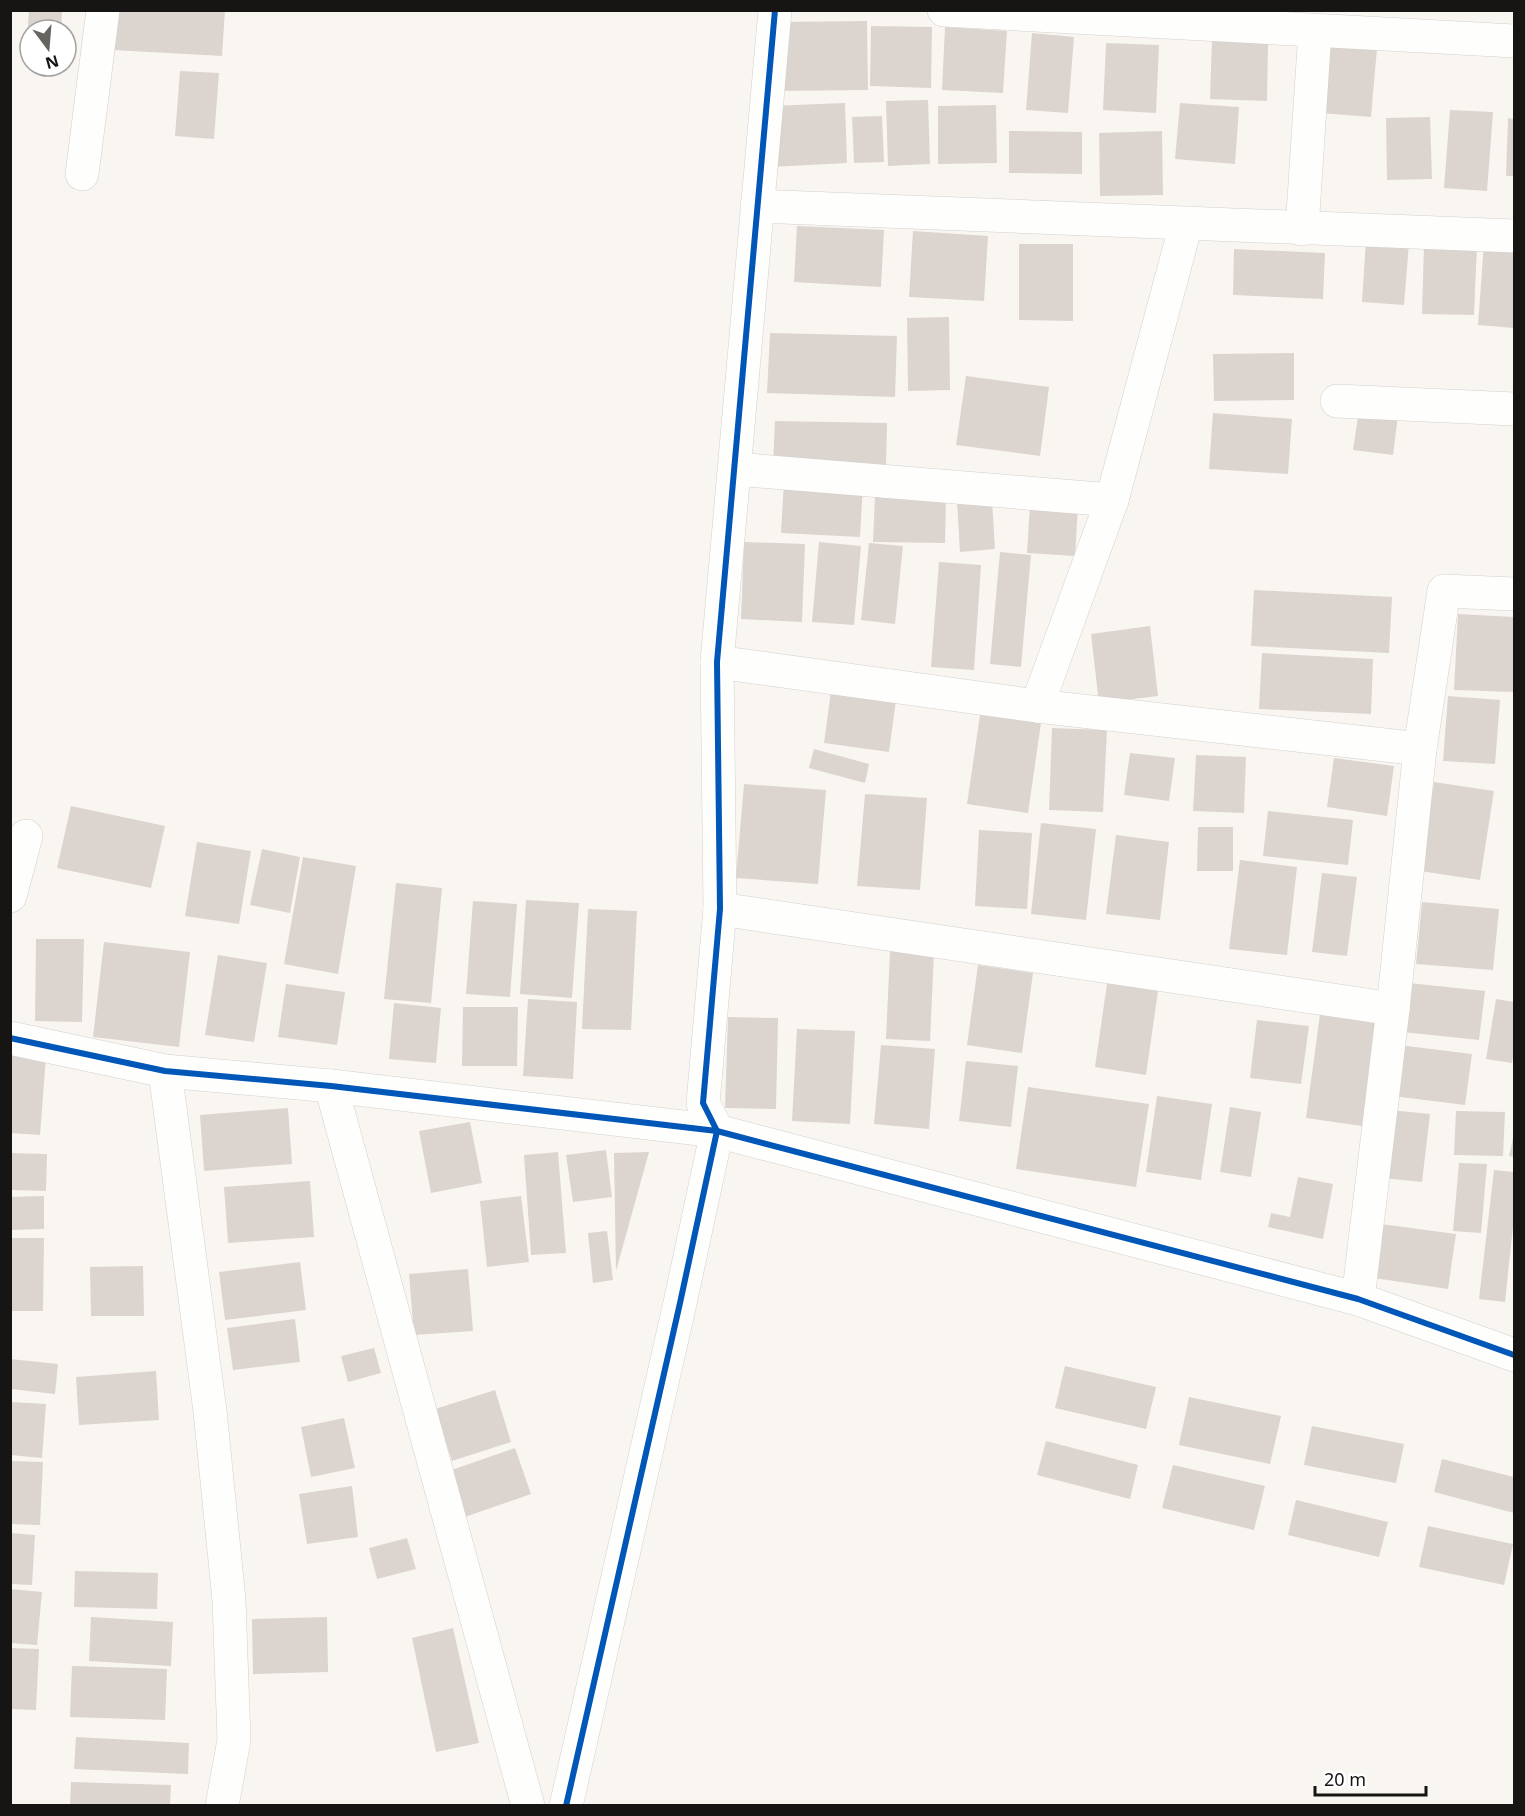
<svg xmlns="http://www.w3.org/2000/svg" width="1525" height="1816" viewBox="0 0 1525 1816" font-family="'Noto Sans',sans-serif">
<rect width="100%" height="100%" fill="#f9f6f2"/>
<g fill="#dcd4cf">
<polygon points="29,10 62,10 61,30 30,30 30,37 27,37"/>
<polygon points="115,10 225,10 222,56 113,50"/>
<polygon points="867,21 868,90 777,91 777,22"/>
<polygon points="871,26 932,27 931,88 870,86"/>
<polygon points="945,27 1007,31 1003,93 942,90"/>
<polygon points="1032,33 1074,37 1068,113 1026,110"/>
<polygon points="1327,34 1378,37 1371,117 1321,113"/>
<polygon points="1212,38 1268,40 1267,101 1210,99"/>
<polygon points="1106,43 1159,45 1156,113 1103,110"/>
<polygon points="180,71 219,73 214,139 175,136"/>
<polygon points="928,100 930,164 888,166 886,101"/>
<polygon points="845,103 847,163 771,167 768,106"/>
<polygon points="1180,103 1239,107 1235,164 1175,159"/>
<polygon points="996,105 997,163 938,164 938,106"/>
<polygon points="1450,110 1493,112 1487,191 1444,188"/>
<polygon points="882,116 884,162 854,163 852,117"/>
<polygon points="1430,117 1432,179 1387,180 1386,118"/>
<polygon points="1508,118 1514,119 1514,176 1506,176"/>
<polygon points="1009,131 1082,132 1082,174 1009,173"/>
<polygon points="1162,131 1163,195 1100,196 1099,133"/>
<polygon points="797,226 884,230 881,287 794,282"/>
<polygon points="913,231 988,236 984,301 909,297"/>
<polygon points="1366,240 1409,243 1404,305 1362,302"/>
<polygon points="1484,243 1514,245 1514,328 1478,325"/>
<polygon points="1019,244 1073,244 1073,321 1019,320"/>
<polygon points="1424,245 1477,246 1474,315 1422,314"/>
<polygon points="1234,249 1325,253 1323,299 1233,295"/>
<polygon points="949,317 950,390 908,391 907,318"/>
<polygon points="770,333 897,336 895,397 767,393"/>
<polygon points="1294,353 1294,400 1214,401 1213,354"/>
<polygon points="966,376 1049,387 1040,456 956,445"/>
<polygon points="1359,410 1398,415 1393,455 1353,450"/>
<polygon points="1213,413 1292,419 1288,474 1209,469"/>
<polygon points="775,421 887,423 886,467 773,465"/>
<polygon points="784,481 863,485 860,537 781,533"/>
<polygon points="875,496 946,497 945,543 873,542"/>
<polygon points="992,500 995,549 960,552 957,502"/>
<polygon points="1030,504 1078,507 1075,556 1027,553"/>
<polygon points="744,542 805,544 802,622 741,619"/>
<polygon points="819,542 861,546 854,625 812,622"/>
<polygon points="869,543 903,546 895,624 861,620"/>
<polygon points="1000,552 1031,555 1021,667 990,664"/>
<polygon points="939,562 981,565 974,670 931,667"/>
<polygon points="1254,590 1392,597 1389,653 1251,646"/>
<polygon points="1458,614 1514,617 1514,692 1454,690"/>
<polygon points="1150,626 1158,696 1099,703 1091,634"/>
<polygon points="1262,653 1373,659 1371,714 1259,709"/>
<polygon points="831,691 896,700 889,752 824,743"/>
<polygon points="1448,696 1500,700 1495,764 1443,761"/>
<polygon points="980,715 1041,723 1028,813 967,804"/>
<polygon points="1052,728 1107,730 1103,812 1049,810"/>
<polygon points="814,749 869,764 865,783 809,768"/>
<polygon points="1130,753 1175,758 1169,801 1124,795"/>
<polygon points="1196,755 1246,757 1244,813 1193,811"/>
<polygon points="1334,758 1394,766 1387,816 1327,807"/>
<polygon points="1434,782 1494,791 1480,880 1420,871"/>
<polygon points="744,784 826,790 818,884 736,878"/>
<polygon points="865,794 927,798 920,890 857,886"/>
<polygon points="71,806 165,826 151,888 57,868"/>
<polygon points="1268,811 1353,820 1348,865 1263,856"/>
<polygon points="1041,823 1096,829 1086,920 1031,914"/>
<polygon points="1198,827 1233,827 1233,871 1197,871"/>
<polygon points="979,830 1032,833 1027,909 975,906"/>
<polygon points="1116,835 1169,842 1160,920 1106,914"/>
<polygon points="197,842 251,851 239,924 185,916"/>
<polygon points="262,849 300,857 290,913 250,905"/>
<polygon points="303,857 356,866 338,974 284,964"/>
<polygon points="1240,860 1297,867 1287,955 1229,949"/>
<polygon points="1322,873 1357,877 1347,956 1312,952"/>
<polygon points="396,883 442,888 431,1003 384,999"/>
<polygon points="526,900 579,903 572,998 520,994"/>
<polygon points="473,901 517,904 510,997 466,994"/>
<polygon points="1422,902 1499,909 1493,970 1416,964"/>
<polygon points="588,909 637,911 631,1030 582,1029"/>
<polygon points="36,939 84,939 82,1022 35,1021"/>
<polygon points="104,942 190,952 179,1047 93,1037"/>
<polygon points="890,951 934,953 930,1041 886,1039"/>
<polygon points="218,955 267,963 254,1042 205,1035"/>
<polygon points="978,965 1033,973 1022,1053 967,1045"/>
<polygon points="1108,977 1159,984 1146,1075 1095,1067"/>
<polygon points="1409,983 1485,991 1479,1040 1403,1032"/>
<polygon points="286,984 345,992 337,1045 278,1037"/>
<polygon points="528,999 577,1002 573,1079 523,1076"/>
<polygon points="1496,999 1514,1002 1514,1051 1512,1063 1486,1059"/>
<polygon points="394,1003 441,1008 436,1063 389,1059"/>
<polygon points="463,1007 518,1007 517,1066 462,1066"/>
<polygon points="1320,1014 1377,1021 1362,1126 1306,1118"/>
<polygon points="728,1017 778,1018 776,1109 725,1108"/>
<polygon points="1257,1020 1309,1026 1301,1084 1250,1078"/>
<polygon points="797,1029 855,1031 850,1124 792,1121"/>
<polygon points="881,1045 935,1049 929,1129 874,1124"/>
<polygon points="1399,1045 1472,1054 1465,1105 1392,1096"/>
<polygon points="10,1055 46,1057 40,1135 10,1133"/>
<polygon points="966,1061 1018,1066 1011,1127 959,1121"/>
<polygon points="1028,1087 1149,1104 1136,1187 1016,1169"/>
<polygon points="1157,1096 1212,1104 1201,1180 1146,1172"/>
<polygon points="1230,1107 1261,1112 1251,1177 1220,1172"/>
<polygon points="288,1108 292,1164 204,1171 200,1115"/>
<polygon points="1390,1110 1430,1114 1422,1182 1383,1178"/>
<polygon points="1456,1111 1505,1112 1503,1156 1454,1155"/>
<polygon points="470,1122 482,1183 431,1193 419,1131"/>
<polygon points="1514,1134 1514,1157 1509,1156"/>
<polygon points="606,1150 612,1197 573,1202 566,1155"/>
<polygon points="558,1152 566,1253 531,1255 524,1155"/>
<polygon points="649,1152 616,1271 614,1153"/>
<polygon points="10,1153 47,1154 46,1191 10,1190"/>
<polygon points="1459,1163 1487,1164 1481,1233 1453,1231"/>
<polygon points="1494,1170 1514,1172 1514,1217 1505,1302 1479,1299"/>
<polygon points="1298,1177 1333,1184 1323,1239 1268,1227 1271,1213 1290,1217"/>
<polygon points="310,1181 314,1237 228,1243 224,1187"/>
<polygon points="44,1196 44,1229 10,1230 10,1197"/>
<polygon points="521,1196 529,1262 487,1267 480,1201"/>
<polygon points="1381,1224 1456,1234 1448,1289 1374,1278"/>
<polygon points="607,1231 613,1280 593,1283 588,1233"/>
<polygon points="10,1238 44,1238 43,1311 10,1311"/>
<polygon points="300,1262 306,1310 225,1320 219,1272"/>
<polygon points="143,1266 144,1316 91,1316 90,1267"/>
<polygon points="468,1269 473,1331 414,1335 409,1274"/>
<polygon points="295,1319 300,1362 233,1370 227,1328"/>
<polygon points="374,1348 381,1373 348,1382 341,1356"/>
<polygon points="10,1359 58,1364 55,1394 10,1389"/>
<polygon points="1065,1366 1156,1387 1146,1429 1055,1408"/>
<polygon points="156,1371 159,1420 79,1425 76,1377"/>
<polygon points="495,1390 511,1442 452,1461 435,1409"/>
<polygon points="1189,1397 1281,1416 1270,1464 1179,1445"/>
<polygon points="10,1402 46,1404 42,1458 10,1455"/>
<polygon points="344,1418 355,1468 311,1477 301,1427"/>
<polygon points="1312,1426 1404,1444 1396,1483 1304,1465"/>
<polygon points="1046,1441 1138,1465 1130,1499 1037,1475"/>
<polygon points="515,1448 531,1494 462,1518 446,1472"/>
<polygon points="1442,1459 1514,1477 1514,1513 1434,1492"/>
<polygon points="10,1461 43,1462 40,1525 10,1524"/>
<polygon points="1173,1465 1265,1486 1254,1530 1162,1508"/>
<polygon points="352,1486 358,1537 307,1544 299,1494"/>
<polygon points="1296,1500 1388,1522 1379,1557 1288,1535"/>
<polygon points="1428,1526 1513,1544 1504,1585 1419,1567"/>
<polygon points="10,1533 35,1535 32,1585 10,1584"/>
<polygon points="407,1538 416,1569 377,1579 369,1548"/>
<polygon points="75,1571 158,1573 157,1609 74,1607"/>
<polygon points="10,1589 42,1592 37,1645 10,1643"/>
<polygon points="91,1617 173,1622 171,1666 89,1661"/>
<polygon points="327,1617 328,1672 253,1674 252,1619"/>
<polygon points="453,1628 479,1743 436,1752 412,1638"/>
<polygon points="10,1648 39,1649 36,1710 10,1709"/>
<polygon points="72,1666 167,1669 165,1720 70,1717"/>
<polygon points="76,1737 189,1743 188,1774 74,1769"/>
<polygon points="71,1782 171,1785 170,1806 70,1806"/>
</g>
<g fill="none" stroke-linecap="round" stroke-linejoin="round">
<defs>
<g id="street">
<polyline points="944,10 1514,41"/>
<polyline points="82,174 103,10"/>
<polyline points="757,206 1514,236"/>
<polyline points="1302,229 1315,31"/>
<polyline points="1337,401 1514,409"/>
<polyline points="735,469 1112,500"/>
<polyline points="717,662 1037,706 1112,500 1186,224"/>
<polyline points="1037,706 1420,749"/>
<polyline points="10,896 26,836"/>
<polyline points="720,909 1393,1009"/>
<polyline points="10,1038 165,1071 331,1086 717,1131 1358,1299 1514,1355"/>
<polyline points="165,1071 210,1411 229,1600 234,1740 222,1806"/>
<polyline points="331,1086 528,1806"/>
<polyline points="1358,1299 1393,1009 1420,749 1444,591 1514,594"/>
<polyline points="566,1806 680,1303 717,1131 703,1103 720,909 717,662 775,10"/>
</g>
</defs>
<use href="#street" stroke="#d2d0cd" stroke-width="34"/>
<use href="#street" stroke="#fefefd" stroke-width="33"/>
<defs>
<g id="cycleway">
<polyline points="10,1038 165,1071 331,1086 717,1131 1358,1299 1514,1355"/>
<polyline points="566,1806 680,1303 717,1131 703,1103 720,909 717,662 775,10"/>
</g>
</defs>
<use href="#cycleway" stroke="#fff" stroke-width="10"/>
<use href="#cycleway" stroke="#0057b8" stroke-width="6"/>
</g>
<rect width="1525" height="1816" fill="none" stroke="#171513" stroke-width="24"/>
<g transform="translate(48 48) rotate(164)"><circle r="28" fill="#ffffff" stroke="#a2a1a1" stroke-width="1.5"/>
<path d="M0-4.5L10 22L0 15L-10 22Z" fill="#666461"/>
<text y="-9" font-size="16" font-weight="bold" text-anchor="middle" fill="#171513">N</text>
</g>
<path d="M1315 1786v9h111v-9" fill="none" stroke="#171513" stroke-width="3"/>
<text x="1324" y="1786" font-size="18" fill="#171513" stroke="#ffffff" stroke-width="4.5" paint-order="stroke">20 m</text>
</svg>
